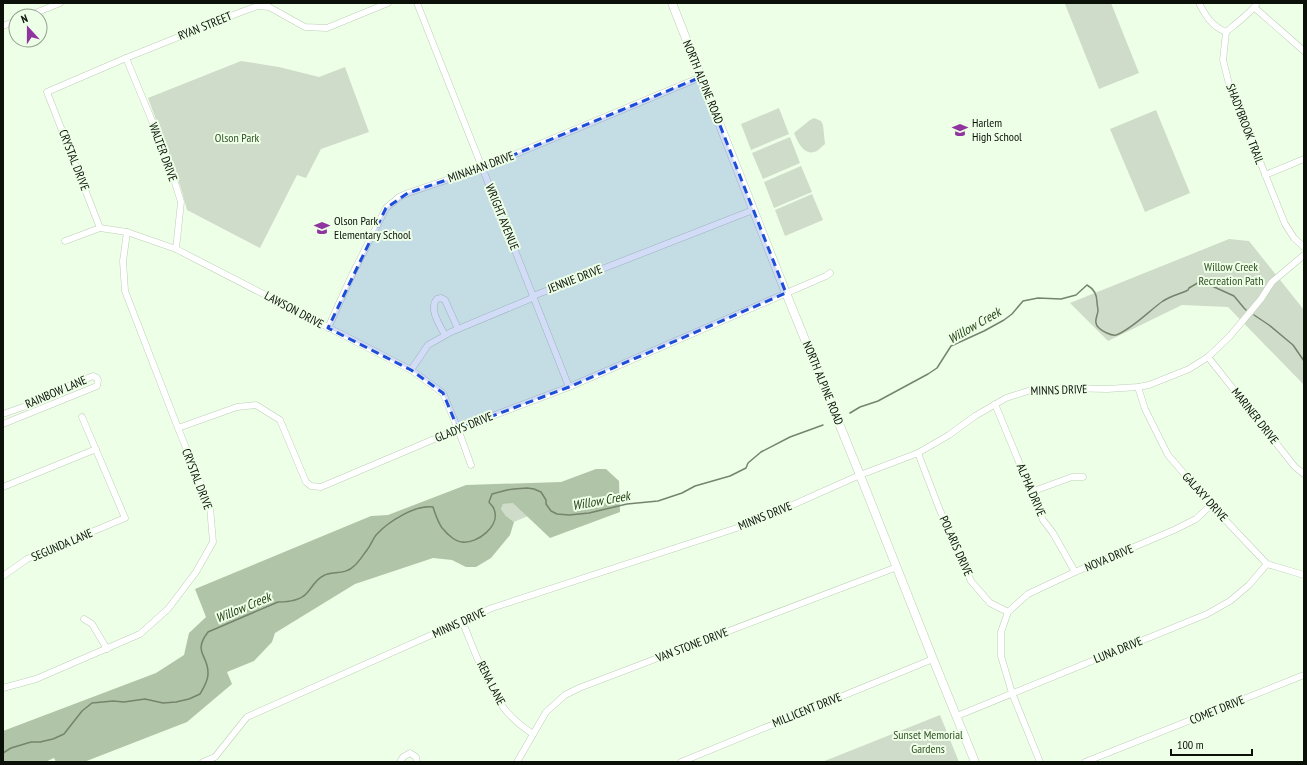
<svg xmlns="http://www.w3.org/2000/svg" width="1307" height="765" viewBox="0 0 1307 765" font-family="'PT Sans Narrow',sans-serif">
<rect width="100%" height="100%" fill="#eeffe8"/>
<g fill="#cfdcc9">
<polygon points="1067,3 1111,3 1139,73 1099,89 1065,4"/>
<polygon points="241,61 279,67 319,77 345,67 369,132 321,149 306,178 297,175 260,248 187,210 181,188 148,98"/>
<polygon points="779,108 789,134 751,150 741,124"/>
<polygon points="1156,110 1190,193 1145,212 1110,129"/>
<path d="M814,118L821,121L823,125L825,144C822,146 820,149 817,151C804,157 798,142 794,133L810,120Z"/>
<polygon points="790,137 800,163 763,179 752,153"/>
<polygon points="801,166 812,192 774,208 764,182"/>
<polygon points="812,194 823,220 785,236 775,210"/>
<polygon points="1229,239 1249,241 1304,310 1304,385 1228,307 1182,305 1108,341 1070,303"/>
<polygon points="513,502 528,516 514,522 506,516 501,509 503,504"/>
<polygon points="940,715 959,762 822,762"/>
</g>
<polygon fill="#b0c5a7" points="596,469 606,469 619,481 620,512 550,538 513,503 503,504 501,509 506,516 514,522 510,535 491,558 476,567 466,567 452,560 433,558 355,584 275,633 272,642 254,661 227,672 232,684 187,722 84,762 56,762 54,758 45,762 3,762 3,731 156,673 184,655 189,633 206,617 195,589 371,516 388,515 466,485 561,482"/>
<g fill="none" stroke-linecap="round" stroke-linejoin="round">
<g stroke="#74846d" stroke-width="1.5">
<polyline points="1254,315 1269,325 1293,345 1304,361"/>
<path d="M850,413L860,407L878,401L928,374L937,368L951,346L984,331L1004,320L1012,314L1023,301L1038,298L1061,299L1076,295L1087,285C1094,289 1097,295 1097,302C1097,305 1098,308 1098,311C1097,317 1093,323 1099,328C1102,331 1111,336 1116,335C1131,330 1150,310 1163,301C1171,296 1180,294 1188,290L1189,288L1201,281L1234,296L1244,308L1246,310"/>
<path d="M3,753L11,748L31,742H40L53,739L64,734L82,711L92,703L113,701L124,702L145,699L163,703L176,702L189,699L200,694C203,689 208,681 208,674C209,655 192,653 208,632L278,602C288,602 299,601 306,594C312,588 315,580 323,576C331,571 346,575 354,566C359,562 363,555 367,550C371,545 373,538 377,534C388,522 416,504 433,507C435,513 439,526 444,530C447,534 456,542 462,542C477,544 501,526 494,509C493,506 490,504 489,502L492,494L507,490L514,489L527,488L534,489L541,492L546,500V504L551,511L557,514L569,515L589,513L627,504L658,501L682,493L695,486L730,476L746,468L748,463L761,452L790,437L823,425"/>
</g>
<defs>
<g id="street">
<polyline points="417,3 569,387"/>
<path d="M1199,3C1206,17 1212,26 1226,32"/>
<polyline points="1255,8 1304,51"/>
<polyline points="28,16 60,3"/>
<polyline points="3,26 16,21"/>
<polyline points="1226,32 1223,60 1229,84 1285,224 1294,238 1304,247"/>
<path d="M1226,32C1233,26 1254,10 1257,3"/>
<polyline points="126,58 167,157 181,202 176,249"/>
<polyline points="1265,175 1304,159"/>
<polyline points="100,228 47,92 126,58 241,12 258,6 269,7 305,27 327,28 388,3"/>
<polyline points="65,241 100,228 127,232 176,249 411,370 443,393 458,429 471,465"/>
<polyline points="328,328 352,275 386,208 399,197 408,193 482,168 701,77"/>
<path d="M445,335C440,326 428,308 437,299L441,298L445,300L458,329"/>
<polyline points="1208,357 1295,467 1304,474"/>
<polyline points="411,370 428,345 451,332 530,299 533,296 753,210"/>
<polyline points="1138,387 1145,409 1168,455 1211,505 1267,564 1304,575"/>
<polyline points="995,404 1043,520 1053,533 1075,572"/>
<polyline points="3,414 23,407 42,397 93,376 97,378 98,380 97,386 3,424"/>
<polyline points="178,428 237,407 256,405 280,420 306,482 311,486 321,487 458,429 569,387 826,276 830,273"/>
<polyline points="918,453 939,508 971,581 990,603 1008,612"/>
<polyline points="3,487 96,449"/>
<polyline points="1031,492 1072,477 1083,477"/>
<polyline points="3,576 27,559 125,518 82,417"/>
<polyline points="84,619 92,624 107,649"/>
<path d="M462,621C474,649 488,690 507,712C515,721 524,728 533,734"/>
<polyline points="3,688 36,679 140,634 168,609 196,572 213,542 210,507 178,428 125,291 123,261 127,232"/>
<polyline points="957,716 1207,614 1230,601 1249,585 1267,564"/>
<polyline points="203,762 215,757 247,717 492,608 752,523 860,475 918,453 949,435 975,416 1006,398 1028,391 1064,388 1107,389 1138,387 1149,385 1189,369 1208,357 1230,336 1261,299 1272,282 1304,255"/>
<polyline points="400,762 403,757 410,753 416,757 417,762"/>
<polyline points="517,762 546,712 565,695 579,688 897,567"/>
<polyline points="681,762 933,659"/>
<polyline points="1040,762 1012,693 1001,656 1001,632 1008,612 1028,594 1075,572 1174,530 1196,519 1211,505"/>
<polyline points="1085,762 1304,675"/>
</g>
<polyline id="secondary" points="672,3 786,293 860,475 933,659 975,762"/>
</defs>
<use href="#street" stroke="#beceb8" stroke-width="7"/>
<use href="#secondary" stroke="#beceb8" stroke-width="9"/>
<use href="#street" stroke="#fff" stroke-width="6"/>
<use href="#secondary" stroke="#fff" stroke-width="8"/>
</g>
<path fill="#1d4ed8" fill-opacity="0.2" stroke="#1d4ed8" stroke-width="3" stroke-dasharray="8 5" stroke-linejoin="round" d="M701,77L786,293L569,387L458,429L443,393L411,370L328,328L386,208L408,193L482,168Z"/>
<defs>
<symbol id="school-bare" viewBox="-9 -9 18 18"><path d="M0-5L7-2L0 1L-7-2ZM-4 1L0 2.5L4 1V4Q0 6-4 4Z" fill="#90349f" stroke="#eeffe8" stroke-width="2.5" paint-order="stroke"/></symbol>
</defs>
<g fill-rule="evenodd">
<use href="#school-bare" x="949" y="119" width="22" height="22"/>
<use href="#school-bare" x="311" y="217" width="22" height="22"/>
</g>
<g text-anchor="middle" stroke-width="4" stroke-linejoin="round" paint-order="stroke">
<g font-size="12" fill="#0b1109" stroke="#eeffe8">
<text transform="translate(205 26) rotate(-22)" y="4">RYAN STREET</text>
<text transform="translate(703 82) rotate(68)" y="4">NORTH ALPINE ROAD</text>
<text transform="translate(1245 124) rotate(69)" y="4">SHADYBROOK TRAIL</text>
<text transform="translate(163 152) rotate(70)" y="4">WALTER DRIVE</text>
<text transform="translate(74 160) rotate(69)" y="4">CRYSTAL DRIVE</text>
<text transform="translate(481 167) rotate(-20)" y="4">MINAHAN DRIVE</text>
<text transform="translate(502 217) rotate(68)" y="4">WRIGHT AVENUE</text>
<text transform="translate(575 279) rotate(-21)" y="4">JENNIE DRIVE</text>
<text transform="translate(294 310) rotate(28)" y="4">LAWSON DRIVE</text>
<text transform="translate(823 383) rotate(68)" y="4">NORTH ALPINE ROAD</text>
<text transform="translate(1059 390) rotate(-2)" y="4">MINNS DRIVE</text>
<text transform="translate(56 392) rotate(-23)" y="4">RAINBOW LANE</text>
<text transform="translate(1255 416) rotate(52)" y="4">MARINER DRIVE</text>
<text transform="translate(464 427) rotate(-22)" y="4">GLADYS DRIVE</text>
<text transform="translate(197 479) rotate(69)" y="4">CRYSTAL DRIVE</text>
<text transform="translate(1031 490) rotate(67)" y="4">ALPHA DRIVE</text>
<text transform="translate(1205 497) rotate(48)" y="4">GALAXY DRIVE</text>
<text transform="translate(765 516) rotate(-22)" y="4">MINNS DRIVE</text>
<text transform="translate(62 545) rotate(-23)" y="4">SEGUNDA LANE</text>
<text transform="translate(956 546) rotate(66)" y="4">POLARIS DRIVE</text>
<text transform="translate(1109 558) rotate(-23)" y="4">NOVA DRIVE</text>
<text transform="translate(459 623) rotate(-24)" y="4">MINNS DRIVE</text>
<text transform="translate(692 645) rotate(-21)" y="4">VAN STONE DRIVE</text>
<text transform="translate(1118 650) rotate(-22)" y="4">LUNA DRIVE</text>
<text transform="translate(491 683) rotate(63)" y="4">RENA LANE</text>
<text transform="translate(807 710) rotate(-22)" y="4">MILLICENT DRIVE</text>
<text transform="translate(1217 710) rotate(-22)" y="4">COMET DRIVE</text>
</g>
<g font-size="12" fill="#0b1109" stroke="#eeffe8" text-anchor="start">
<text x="972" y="127">Harlem<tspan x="972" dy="14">High School</tspan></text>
<text x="334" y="225">Olson Park<tspan x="334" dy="14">Elementary School</tspan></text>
</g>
<g font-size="12" fill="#324f23" stroke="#eeffe8">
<text x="237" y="142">Olson Park</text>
<text x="1231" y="271">Willow Creek<tspan x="1231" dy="14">Recreation Path</tspan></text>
<text x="928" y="739">Sunset Memorial<tspan x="928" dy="14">Gardens</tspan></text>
</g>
<g font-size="13" font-style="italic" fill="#244115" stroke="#eeffe8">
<text transform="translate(974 325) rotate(-30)" y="5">Willow Creek</text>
<text transform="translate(601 500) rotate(-10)" y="5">Willow Creek</text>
<text transform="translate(243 607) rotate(-23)" y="5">Willow Creek</text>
</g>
</g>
<rect width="1307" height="765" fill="none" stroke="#0b1109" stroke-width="8"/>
<g transform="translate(28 28) rotate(339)"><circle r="19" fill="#eeffe8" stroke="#93a08f"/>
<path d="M0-3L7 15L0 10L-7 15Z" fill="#90349f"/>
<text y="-6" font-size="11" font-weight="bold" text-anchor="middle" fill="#0b1109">N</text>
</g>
<path d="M1171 749v6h81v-6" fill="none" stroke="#0b1109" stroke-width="2"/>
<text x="1177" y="749" font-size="12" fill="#0b1109" stroke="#eeffe8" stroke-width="3" paint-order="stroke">100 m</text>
</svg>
